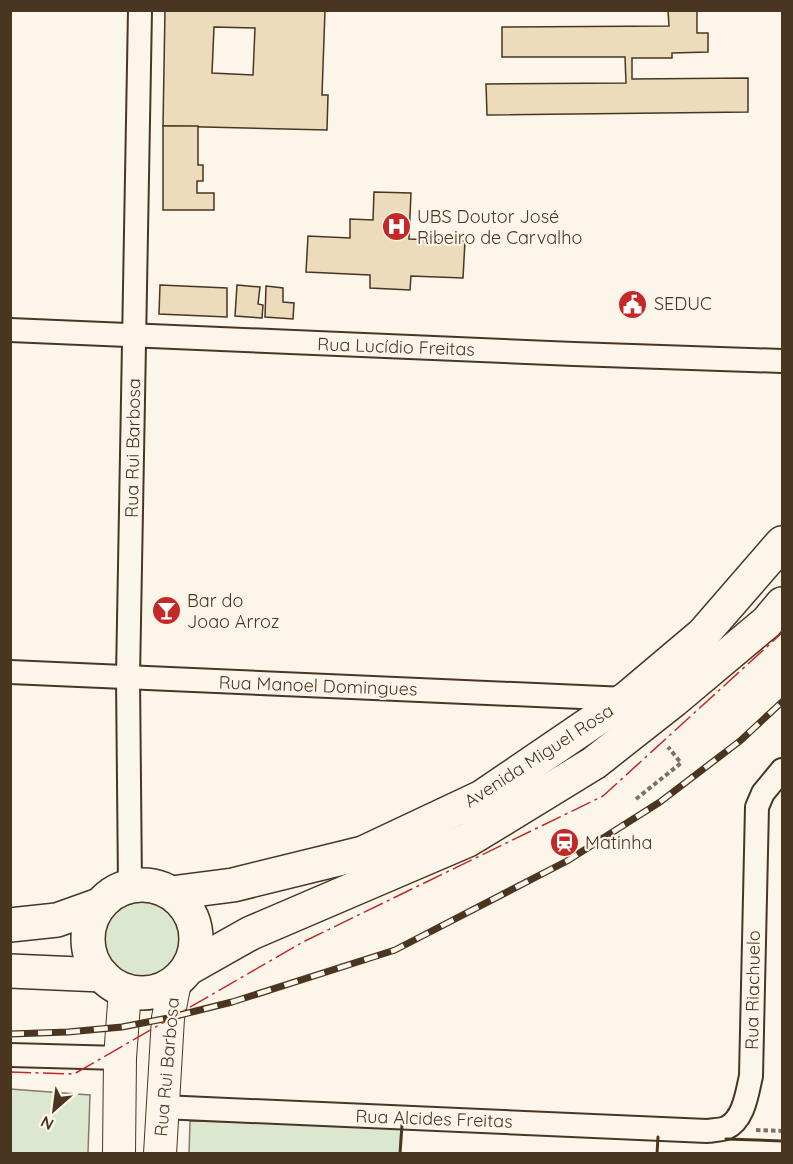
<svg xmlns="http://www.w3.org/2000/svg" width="793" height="1164" viewBox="0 0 793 1164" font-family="Quicksand,sans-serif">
<rect width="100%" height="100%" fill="#fbf6e9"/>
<g fill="#dce7d0" stroke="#887966" stroke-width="1.5">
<circle cx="142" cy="939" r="41"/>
<polygon points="10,1089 90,1095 88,1153 11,1153"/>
<polygon points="190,1121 401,1125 400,1153 189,1154"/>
</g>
<g fill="#ecdcbc" stroke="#4a3520" stroke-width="1.5" fill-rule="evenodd">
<path d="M165,10H325L322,95H328L327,130L163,126ZM214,27L255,28L253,75L212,73Z"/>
<polygon points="668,10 697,10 697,33 708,33 708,52 672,53 672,58 632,58 632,79 748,78 748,112 487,115 486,84 626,83 625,57 502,57 502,27 669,26"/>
<polygon points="163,126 198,126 198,165 203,165 203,181 197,181 197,193 214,193 214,210 163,210"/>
<polygon points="374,192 411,193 409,239 465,241 463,278 411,276 410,290 370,288 370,275 306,272 308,236 350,238 350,219 373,220"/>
<polygon points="160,285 227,288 227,317 159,314"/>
<polygon points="237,285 260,287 258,304 263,305 262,318 235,316"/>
<polygon points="266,286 283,288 283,302 294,303 293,319 265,317"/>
</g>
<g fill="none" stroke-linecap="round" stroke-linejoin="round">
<defs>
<g id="minor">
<polyline points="10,330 574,354 782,361"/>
<polyline points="10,672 626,699"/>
<polyline points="130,886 128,677 140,10"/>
<polyline points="10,1055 120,1058"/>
<path d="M162,1107L707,1131C713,1130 721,1130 726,1128C744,1120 747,1093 751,1076L757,807L763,793L782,770"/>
</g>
<g id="secondary">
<polyline points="119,1154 120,1058 125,990"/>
<polyline points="160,1154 168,1018 175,982"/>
</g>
<g id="primary">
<circle cx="142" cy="939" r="54"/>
<polyline points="171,893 233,885 363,853 482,797 626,699 703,634 782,543"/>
<polyline points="10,925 57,920 99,905"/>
<polyline points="187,969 251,933 468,840 594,763 674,700 767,622 782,604"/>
<polyline points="10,971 102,975"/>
</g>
</defs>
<use href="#minor" stroke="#4a3520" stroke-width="26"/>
<use href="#secondary" stroke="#4a3520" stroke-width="34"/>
<use href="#primary" stroke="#4a3520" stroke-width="36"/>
<g stroke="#7f6f5c" stroke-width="4" stroke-dasharray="4.5 3" stroke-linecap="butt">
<polyline points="636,799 681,763 668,747"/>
<polyline points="756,1130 782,1131"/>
</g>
<use href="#minor" stroke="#fbf6e9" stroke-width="22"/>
<use href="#secondary" stroke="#fbf6e9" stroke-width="32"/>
<use href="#primary" stroke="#fbf6e9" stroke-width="33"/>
<defs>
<polyline id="rail" points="10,1034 68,1032 122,1027 168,1018 232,1002 395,950 567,861 660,802 740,741 782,702"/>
</defs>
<use href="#rail" stroke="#4a3520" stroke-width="7"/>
<use href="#rail" stroke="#fbf6e9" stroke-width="4.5" stroke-dasharray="14" stroke-linecap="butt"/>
<g stroke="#4a3520" stroke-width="3">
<polyline points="726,1139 782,1141"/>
<polyline points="400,1154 402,1125"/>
<polyline points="657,1154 658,1137"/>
</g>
<polyline stroke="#c62828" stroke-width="1.5" stroke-dasharray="21 4.5 3 4.5" stroke-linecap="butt" points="10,1072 74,1074 303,942 603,796 782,633"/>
</g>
<defs>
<symbol id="hospital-disc" viewBox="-11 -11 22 22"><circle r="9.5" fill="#c62828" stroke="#fbf6e9"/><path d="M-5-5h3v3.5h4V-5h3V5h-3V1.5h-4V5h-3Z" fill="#fff"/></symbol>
<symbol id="civic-disc" viewBox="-11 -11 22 22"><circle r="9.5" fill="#c62828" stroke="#fbf6e9"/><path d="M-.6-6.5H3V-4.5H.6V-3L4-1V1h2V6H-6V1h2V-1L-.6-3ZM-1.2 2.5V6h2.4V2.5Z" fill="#fff"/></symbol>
<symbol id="bar-disc" viewBox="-11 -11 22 22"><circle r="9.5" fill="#c62828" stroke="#fbf6e9"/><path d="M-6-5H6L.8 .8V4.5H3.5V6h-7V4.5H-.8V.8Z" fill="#fff"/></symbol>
<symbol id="station-disc" viewBox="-11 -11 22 22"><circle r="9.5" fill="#c62828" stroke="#fbf6e9"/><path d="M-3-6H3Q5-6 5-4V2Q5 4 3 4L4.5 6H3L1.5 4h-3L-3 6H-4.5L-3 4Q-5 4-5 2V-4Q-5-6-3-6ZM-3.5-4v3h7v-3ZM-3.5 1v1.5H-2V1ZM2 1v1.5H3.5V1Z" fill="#fff"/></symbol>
</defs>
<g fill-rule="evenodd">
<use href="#hospital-disc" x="380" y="210" width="33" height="33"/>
<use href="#civic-disc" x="616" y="288" width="33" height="33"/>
<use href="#bar-disc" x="150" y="594" width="33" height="33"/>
<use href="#station-disc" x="548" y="826" width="33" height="33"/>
</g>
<g text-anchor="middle" stroke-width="4.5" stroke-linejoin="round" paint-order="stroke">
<g font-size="18" fill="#4a3520" stroke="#fbf6e9" text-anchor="start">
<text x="417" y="223">UBS Doutor José<tspan x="417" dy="21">Ribeiro de Carvalho</tspan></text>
<text x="654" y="310">SEDUC</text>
<text x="187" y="607">Bar do<tspan x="187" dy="21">Joao Arroz</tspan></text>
<text x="585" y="849">Matinha</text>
</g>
<g font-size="18" fill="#4a3520" stroke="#fbf6e9">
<text transform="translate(396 347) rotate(2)" y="6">Rua Lucídio Freitas</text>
<text transform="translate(133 448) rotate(-89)" y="6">Rua Rui Barbosa</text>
<text transform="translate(318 686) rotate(2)" y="6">Rua Manoel Domingues</text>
<text transform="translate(539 756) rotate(-33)" y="6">Avenida Miguel Rosa</text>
<text transform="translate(753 990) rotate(-89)" y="6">Rua Riachuelo</text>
<text transform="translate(167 1067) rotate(-85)" y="6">Rua Rui Barbosa</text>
<text transform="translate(434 1119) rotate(2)" y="6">Rua Alcides Freitas</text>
</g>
</g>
<rect width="793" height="1164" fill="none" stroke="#4a3520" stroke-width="24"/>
<g transform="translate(54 1110) rotate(208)" stroke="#fbf6e9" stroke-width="4.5" paint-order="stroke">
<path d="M0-4.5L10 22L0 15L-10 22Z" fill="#4a3520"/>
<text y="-9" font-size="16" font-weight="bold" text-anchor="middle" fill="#4a3520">N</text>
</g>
</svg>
